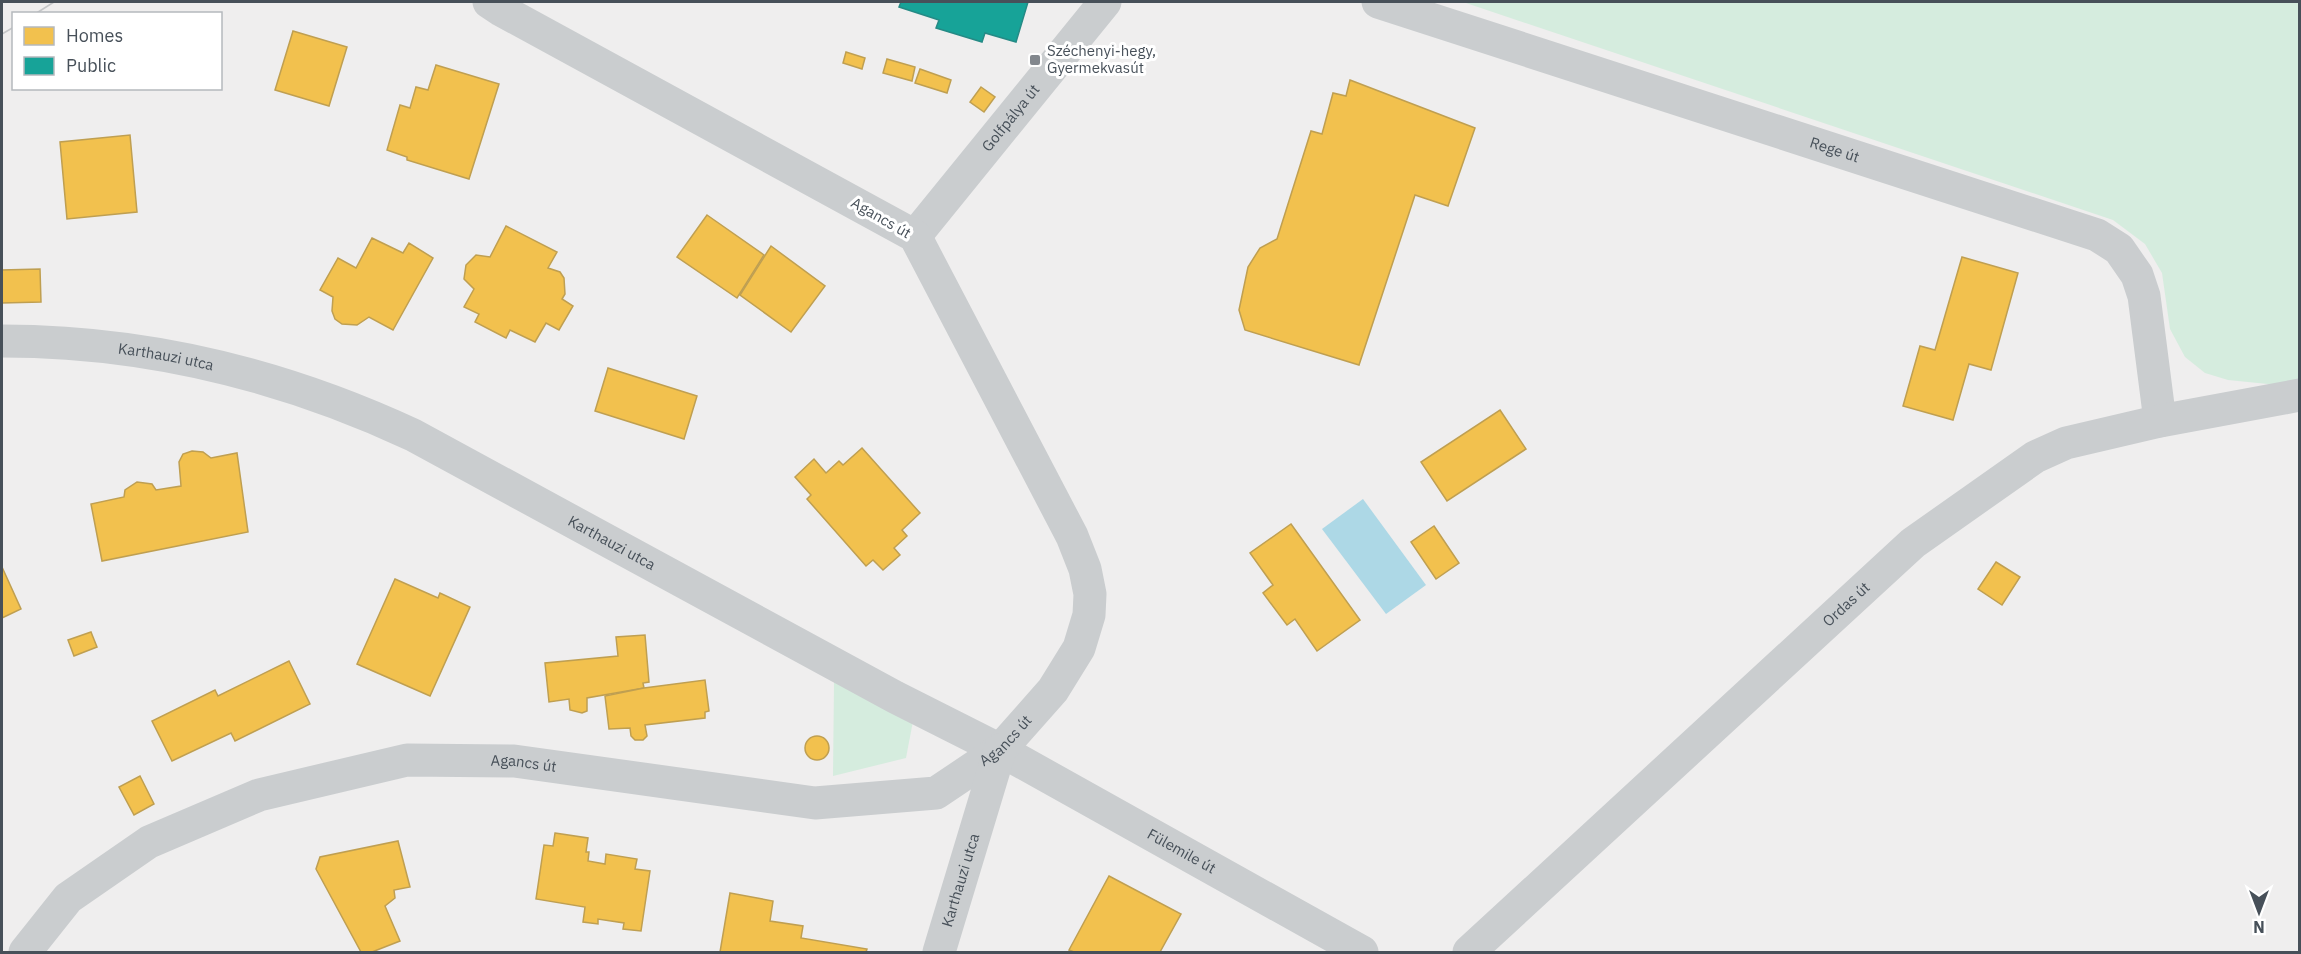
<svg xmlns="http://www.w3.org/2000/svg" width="2301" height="954" viewBox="0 0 2301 954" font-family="'IBM Plex Sans',sans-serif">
<rect width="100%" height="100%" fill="#efeeee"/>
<g fill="#d5ecde">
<polygon points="1463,2 2299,2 2299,379 2278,385 2228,380 2205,373 2185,357 2170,329 2162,273 2145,244 2113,220"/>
<polygon points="834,682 913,721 906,758 833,776"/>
</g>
<polygon fill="#add8e6" points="1363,499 1426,585 1386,614 1322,529"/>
<g fill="#f2c14e" stroke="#bf9f51" stroke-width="1.5">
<polygon points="293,31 347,47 329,106 275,90"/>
<polygon points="846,52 865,58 862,69 843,63"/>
<polygon points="887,59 915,67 912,81 883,73"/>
<polygon points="436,65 499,84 469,179 407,160 407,157 387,150 400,105 410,108 416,87 428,90"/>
<polygon points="920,69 951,80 947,93 915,83"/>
<polygon points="1350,80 1475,128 1448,206 1415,195 1359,365 1245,330 1239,310 1248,267 1260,248 1277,239 1311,131 1322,134 1333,93 1346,96"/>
<polygon points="981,87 995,97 984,112 970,102"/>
<polygon points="130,135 137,212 67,219 60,142"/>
<polygon points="707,215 764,255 737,298 677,257"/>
<polygon points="506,226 557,252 548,268 560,272 564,278 565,294 562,299 573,306 559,330 546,323 535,342 510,330 506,338 475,322 479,314 464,307 474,289 464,279 466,265 476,255 490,257"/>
<polygon points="372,238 403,253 409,243 433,258 393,330 369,317 357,325 342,324 335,319 332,311 333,297 320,290 338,258 356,268"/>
<polygon points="771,246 825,286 791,332 740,295"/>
<polygon points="1962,257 2018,273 1991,370 1969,364 1953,420 1903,406 1920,346 1935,350"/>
<polygon points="40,269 41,302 2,303 2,270"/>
<polygon points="608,368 697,396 684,439 595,411"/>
<polygon points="1500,410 1526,449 1447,501 1421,462"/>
<polygon points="862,448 920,513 902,530 907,536 894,548 900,555 883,570 873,560 866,566 807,499 811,495 795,477 814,459 826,473 839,461 843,465"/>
<polygon points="192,451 203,452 211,458 237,453 248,532 102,561 91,504 124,497 125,490 137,482 152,484 156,490 181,486 179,462 183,454"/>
<polygon points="1291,524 1360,620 1317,651 1295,619 1287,625 1263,593 1273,585 1250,553"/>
<polygon points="1434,526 1459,563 1436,579 1411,542"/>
<polygon points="1996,562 2020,577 2002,605 1978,589"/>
<polygon points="2,567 21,609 2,618"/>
<polygon points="395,579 438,598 440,593 470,607 430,696 357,664"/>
<polygon points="91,632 97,647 74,656 68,640"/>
<polygon points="645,635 649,682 643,683 644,688 587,698 587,711 582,713 570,710 569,699 549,702 545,663 618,656 616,637"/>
<polygon points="289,661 310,704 235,741 231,733 172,761 152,721 215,690 218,696"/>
<polygon points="705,680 709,711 705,712 705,718 645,725 647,736 643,740 635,740 631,736 630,728 609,729 605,696 644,688"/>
<circle cx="817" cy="748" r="12"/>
<polygon points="140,776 154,804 134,815 119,787"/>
<polygon points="555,833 588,838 586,852 589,852 588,861 605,864 606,854 637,859 635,869 650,871 641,931 623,929 624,923 598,919 598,924 583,922 585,907 536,899 544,845 553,846"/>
<polygon points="398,841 410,887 394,890 395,898 385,906 400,941 372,952 361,952 316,869 320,857"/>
<polygon points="1109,876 1181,914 1160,952 1074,952 1069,950"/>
<polygon points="730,893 773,901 770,921 803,926 801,938 867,949 866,952 720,952"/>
</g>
<polygon fill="#17a398" stroke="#258a85" stroke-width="1.5" points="901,2 1028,2 1016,42 985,33 982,42 936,28 939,20 899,7"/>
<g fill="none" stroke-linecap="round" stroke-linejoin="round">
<g stroke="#cacdcf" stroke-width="33">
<path id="s1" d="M1378,2L2097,235L2119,249L2137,275L2144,296L2160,421"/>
<path id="s2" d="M915,236L1105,2"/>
<path id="s3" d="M2,341C145,341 284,375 413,435L895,697L1000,750L1362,952"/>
<path id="s4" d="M25,952L68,898L149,842L259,795L407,760L514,761L815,803L936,793L1000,750L1053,690L1079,648L1089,615L1090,594L1085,569L1072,536L915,236L501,10L489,2"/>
<path id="s5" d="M939,952L1000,750"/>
<path id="s6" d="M1469,952L1913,543L2035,457L2066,443L2160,421L2300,395"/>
</g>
<g stroke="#c4c6c8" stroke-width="1.5">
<polyline points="35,14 54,2"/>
<polyline points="2,34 14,27"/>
</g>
</g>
<rect fill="#82878d" stroke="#fff" stroke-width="2" x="1029" y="54" width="12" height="12" rx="3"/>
<g text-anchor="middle" stroke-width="6" stroke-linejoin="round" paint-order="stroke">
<g font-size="15" fill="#475059" stroke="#fff" text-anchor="start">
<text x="1047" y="56">Széchenyi-hegy,<tspan x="1047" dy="17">Gyermekvasút</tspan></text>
</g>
<g font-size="15" fill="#475059" stroke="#fff">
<text dy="5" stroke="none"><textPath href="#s2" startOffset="152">Golfpálya út</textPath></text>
<text dy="5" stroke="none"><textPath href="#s1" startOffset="480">Rege út</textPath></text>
<text transform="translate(881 218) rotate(30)" y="5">Agancs út</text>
<text dy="5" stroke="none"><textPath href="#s3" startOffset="165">Karthauzi utca</textPath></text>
<text dy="5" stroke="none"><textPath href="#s3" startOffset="651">Karthauzi utca</textPath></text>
<text dy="5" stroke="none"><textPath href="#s6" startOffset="513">Ordas út</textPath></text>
<text dy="5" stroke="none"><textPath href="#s4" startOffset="1059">Agancs út</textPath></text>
<text dy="5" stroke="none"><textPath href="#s4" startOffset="556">Agancs út</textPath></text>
<text dy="5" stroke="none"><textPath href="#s3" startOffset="1299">Fülemile út</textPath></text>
<text dy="5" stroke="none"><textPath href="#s5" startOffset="75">Karthauzi utca</textPath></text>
</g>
</g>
<rect width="2301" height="954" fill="none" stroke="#475059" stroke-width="6"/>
<rect x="12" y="12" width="210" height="78" fill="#ffffff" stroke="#b5b9bd" stroke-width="1.5"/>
<rect x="24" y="27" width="30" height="18" fill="#f2c14e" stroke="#b5b9bd" stroke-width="1.5"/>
<text x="66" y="42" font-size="18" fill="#475059">Homes</text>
<rect x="24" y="57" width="30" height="18" fill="#17a398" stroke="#b5b9bd" stroke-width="1.5"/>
<text x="66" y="72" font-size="18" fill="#475059">Public</text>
<g transform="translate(2259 912) rotate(180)" stroke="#ffffff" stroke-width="4.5" paint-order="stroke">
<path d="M0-4.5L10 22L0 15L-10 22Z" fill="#475059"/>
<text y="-9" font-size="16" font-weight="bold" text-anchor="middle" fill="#475059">N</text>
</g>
</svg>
